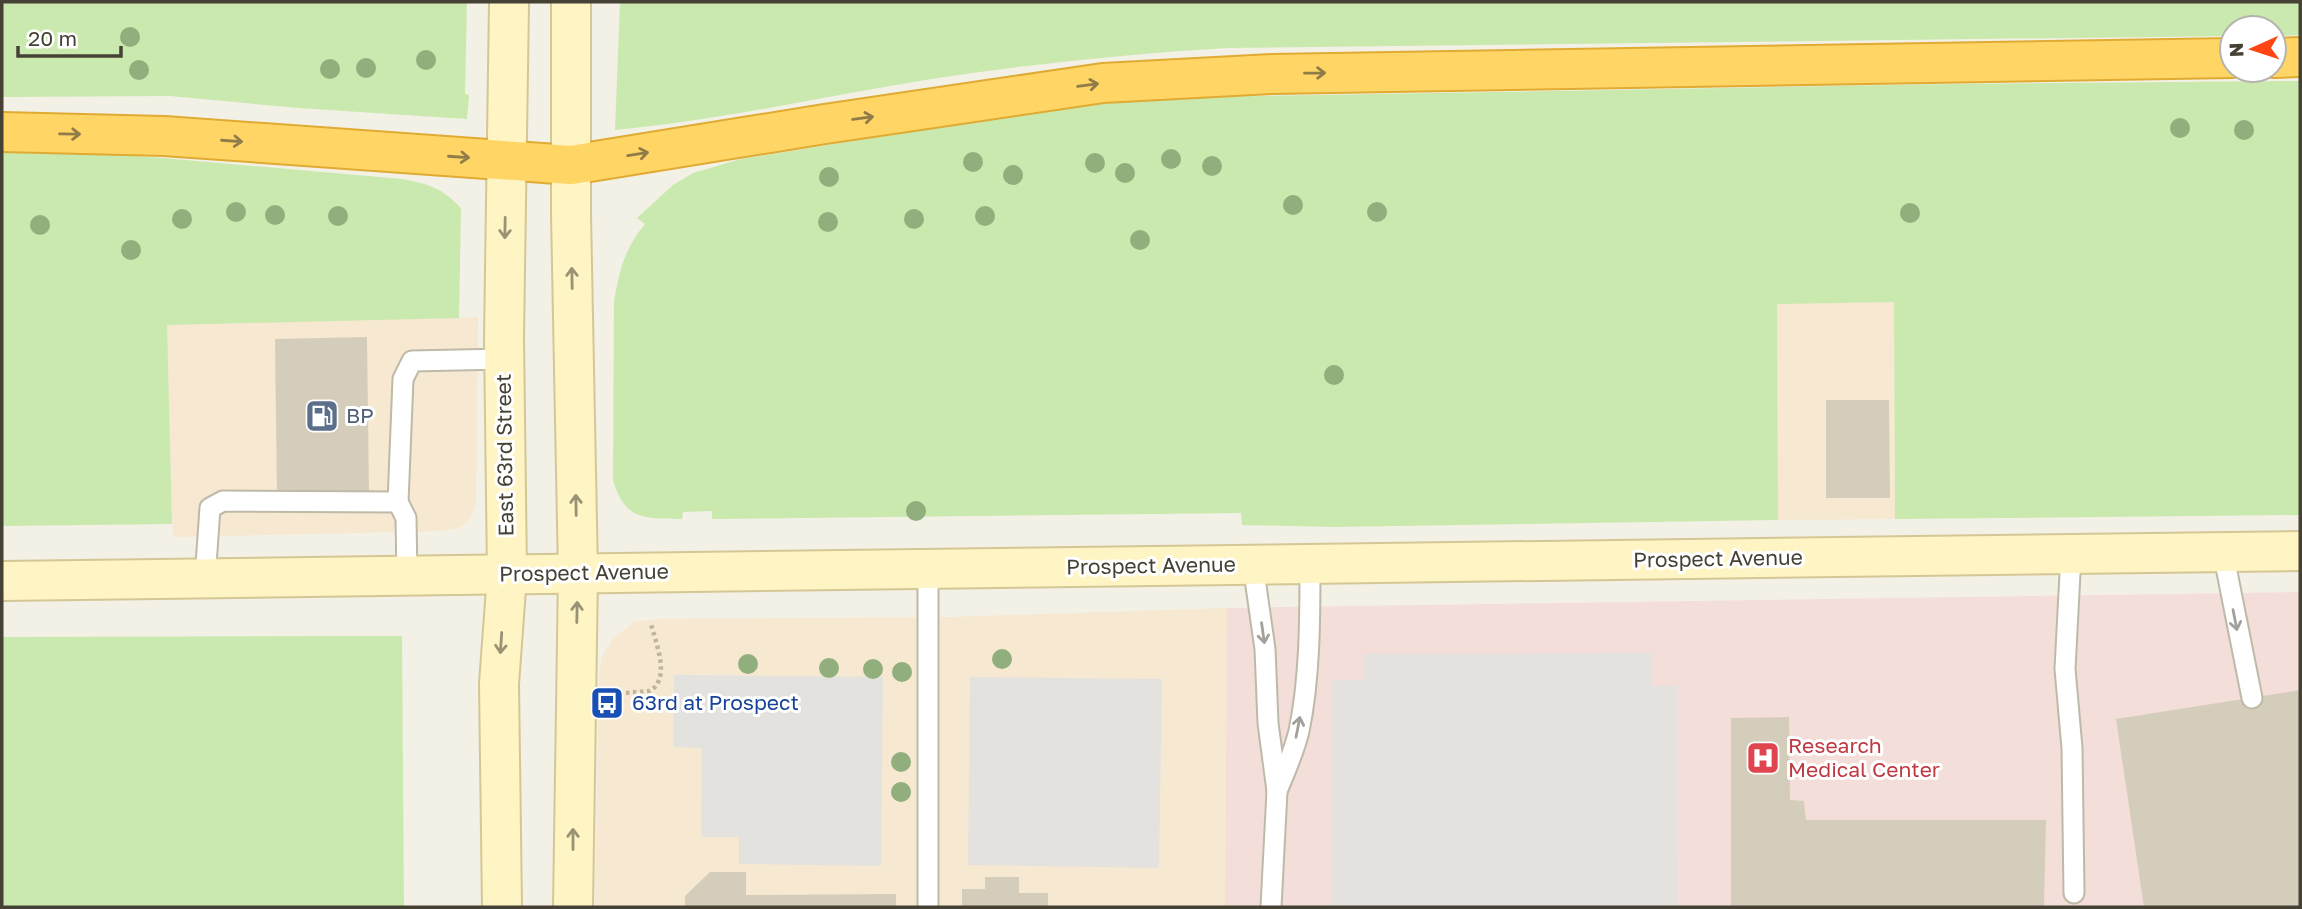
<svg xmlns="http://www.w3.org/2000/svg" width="2302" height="909" viewBox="0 0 2302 909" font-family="'Golos Text',sans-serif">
<rect width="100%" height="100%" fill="#f3f0e6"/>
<g fill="#f6e8d1">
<polygon points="1894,302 1895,519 1778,520 1777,303"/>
<polygon points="478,317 476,503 472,515 466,523 459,528 443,531 173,537 166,324"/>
<polygon points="1227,608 1225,907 595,907 599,671 602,657 612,640 634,622 658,619 952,617"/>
</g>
<polygon fill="#f4ded9" points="2300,592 2300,907 1225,907 1227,608"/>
<g fill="#cae9ae">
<polygon points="2,2 467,2 465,94 469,95 467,119 298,108 170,96 2,97"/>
<path d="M620,2H2300V35L2274,36V28H2232V36L1227,48C1128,54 1029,64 931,79C826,96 722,120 615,130Z"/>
<path d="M2300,81V515L1895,519L1894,302L1777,304L1778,520L1333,527L1242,525L1241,513L712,519V511L683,512L682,519C644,518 625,521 613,480L614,301C620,269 624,250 645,224L637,218L673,185L693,173L741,159L1015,115L1111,103L1204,97L1949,84Z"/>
<path d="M2,148L163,158L402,179C429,184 442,188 461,208L459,318L167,325L172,524L2,526Z"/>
<polygon points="402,636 404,907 2,907 2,637"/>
</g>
<g fill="#e4e2de">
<polygon points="1652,653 1652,686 1677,686 1678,907 1332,907 1332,680 1364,680 1364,654"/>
<polygon points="674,675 883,677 881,866 739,864 739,837 701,837 702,748 673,747"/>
<polygon points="970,677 1162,679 1159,868 968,865"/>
</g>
<g fill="#d5cdbb">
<polygon points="367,337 369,494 277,495 275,339"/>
<polygon points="1826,400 1889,400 1890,498 1826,498"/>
<polygon points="2300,690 2300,907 2144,907 2116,719"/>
<polygon points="1789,717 1790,800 1804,801 1806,820 2046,820 2044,907 1731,907 1731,718"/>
<polygon points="710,872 746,872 746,895 896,894 896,907 685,907 685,896"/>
<polygon points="985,877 1019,877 1019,893 1048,893 1048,907 962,907 962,889 985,889"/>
</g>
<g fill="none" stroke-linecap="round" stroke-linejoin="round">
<defs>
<g id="lane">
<polyline points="398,502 403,379 412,361 504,359"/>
<polyline points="2223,552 2252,698"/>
<polyline points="2071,554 2065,669 2072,748 2074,893"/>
<path d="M1253,565L1265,649L1268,723L1277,791C1285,772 1294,752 1299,731C1310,678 1310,618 1310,564"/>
<polyline points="205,579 210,508 223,501 398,502 406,518 407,576"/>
<polyline points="928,907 928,569"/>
<polyline points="1271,907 1277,791"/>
</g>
<g id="secondary">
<polyline points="571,2 571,214 578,574 573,907"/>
<polyline points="2,581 2300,551"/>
<polyline points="502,907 499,684 507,575 504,337 509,2"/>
</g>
<g id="highway">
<polyline points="2274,58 2300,57"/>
<polyline points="2,132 164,136 571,165 825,124 1103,83 1272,74 2232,58"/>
</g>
</defs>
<use href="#lane" stroke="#bfb9a8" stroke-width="23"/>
<use href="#secondary" stroke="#d4c795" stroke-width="42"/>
<use href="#highway" stroke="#e0ab33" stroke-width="42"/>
<path stroke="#c1b599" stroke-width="4.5" stroke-dasharray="3.5 3.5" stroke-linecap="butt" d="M612,694L650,691C671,678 656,644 651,624"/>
<use href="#lane" stroke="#fff" stroke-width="19"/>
<use href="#secondary" stroke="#fff4c4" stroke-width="38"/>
<use href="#highway" stroke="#ffd565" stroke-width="38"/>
</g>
<g fill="#91af7d">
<circle cx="130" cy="37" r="10"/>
<circle cx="426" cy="60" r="10"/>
<circle cx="366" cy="68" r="10"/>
<circle cx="330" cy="69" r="10"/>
<circle cx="139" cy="70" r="10"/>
<circle cx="2180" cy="128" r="10"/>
<circle cx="2244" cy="130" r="10"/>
<circle cx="1171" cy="159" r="10"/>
<circle cx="973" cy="162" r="10"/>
<circle cx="1095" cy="163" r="10"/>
<circle cx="1212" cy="166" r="10"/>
<circle cx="1125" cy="173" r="10"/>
<circle cx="1013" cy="175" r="10"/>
<circle cx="829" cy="177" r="10"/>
<circle cx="1293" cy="205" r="10"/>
<circle cx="236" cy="212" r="10"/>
<circle cx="1377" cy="212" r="10"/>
<circle cx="1910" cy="213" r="10"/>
<circle cx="275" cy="215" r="10"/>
<circle cx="338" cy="216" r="10"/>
<circle cx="985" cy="216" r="10"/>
<circle cx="182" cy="219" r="10"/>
<circle cx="914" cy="219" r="10"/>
<circle cx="828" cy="222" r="10"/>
<circle cx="40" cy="225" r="10"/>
<circle cx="1140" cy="240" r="10"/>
<circle cx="131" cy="250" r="10"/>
<circle cx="1334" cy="375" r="10"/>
<circle cx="916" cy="511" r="10"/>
<circle cx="1002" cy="659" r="10"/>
<circle cx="748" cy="664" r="10"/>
<circle cx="829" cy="668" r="10"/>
<circle cx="873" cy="669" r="10"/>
<circle cx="902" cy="672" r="10"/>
<circle cx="901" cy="762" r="10"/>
<circle cx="901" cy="792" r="10"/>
</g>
<defs><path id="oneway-shaft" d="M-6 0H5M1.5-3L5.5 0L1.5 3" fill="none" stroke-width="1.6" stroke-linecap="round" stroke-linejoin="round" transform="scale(1.75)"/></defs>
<g stroke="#907c48">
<use href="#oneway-shaft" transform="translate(1315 73) rotate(-1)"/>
<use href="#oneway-shaft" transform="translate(1088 85) rotate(-8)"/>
<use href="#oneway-shaft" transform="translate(863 118) rotate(-8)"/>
<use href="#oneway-shaft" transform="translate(70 134) rotate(1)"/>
<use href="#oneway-shaft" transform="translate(232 141) rotate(4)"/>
<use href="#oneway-shaft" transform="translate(638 154) rotate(-9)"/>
<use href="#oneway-shaft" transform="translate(459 157) rotate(4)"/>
</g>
<g stroke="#999275">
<use href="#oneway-shaft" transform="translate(505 228) rotate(91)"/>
<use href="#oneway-shaft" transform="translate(572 278) rotate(-91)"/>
<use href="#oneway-shaft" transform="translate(576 505) rotate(-91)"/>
<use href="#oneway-shaft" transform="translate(577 612) rotate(-89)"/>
<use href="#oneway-shaft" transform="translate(501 643) rotate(94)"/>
<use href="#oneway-shaft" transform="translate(573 839) rotate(-90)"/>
</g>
<g stroke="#a2a09a">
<use href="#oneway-shaft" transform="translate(2235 620) rotate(79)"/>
<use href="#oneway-shaft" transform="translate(1263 633) rotate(82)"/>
<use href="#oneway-shaft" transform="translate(1298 727) rotate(-79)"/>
</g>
<defs>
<symbol id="fuel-square" viewBox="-11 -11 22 22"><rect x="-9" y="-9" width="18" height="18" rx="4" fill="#5c6f8a" stroke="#fff"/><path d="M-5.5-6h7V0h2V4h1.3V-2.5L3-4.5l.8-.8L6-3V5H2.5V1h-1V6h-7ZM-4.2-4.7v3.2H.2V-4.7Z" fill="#fff"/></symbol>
<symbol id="bus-square" viewBox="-11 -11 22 22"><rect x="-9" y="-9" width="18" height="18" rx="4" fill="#1a4fb4" stroke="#fff"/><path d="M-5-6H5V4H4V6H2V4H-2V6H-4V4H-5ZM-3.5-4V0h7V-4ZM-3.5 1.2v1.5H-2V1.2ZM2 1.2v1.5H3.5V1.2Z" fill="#fff"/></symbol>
<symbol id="hospital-square" viewBox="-11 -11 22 22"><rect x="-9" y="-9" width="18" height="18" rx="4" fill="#e0444e" stroke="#fff"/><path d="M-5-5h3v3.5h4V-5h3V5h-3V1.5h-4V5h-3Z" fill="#fff"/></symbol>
</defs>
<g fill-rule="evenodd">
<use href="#fuel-square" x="303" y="397" width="38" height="38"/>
<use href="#bus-square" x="588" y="684" width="38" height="38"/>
<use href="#hospital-square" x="1744" y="739" width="38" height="38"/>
</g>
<g text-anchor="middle" stroke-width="6" stroke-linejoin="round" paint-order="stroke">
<g font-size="21" fill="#4e5e75" stroke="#fff" text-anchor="start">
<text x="346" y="423">BP</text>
</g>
<g font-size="21" fill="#464135" stroke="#fff">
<text transform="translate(505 455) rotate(-91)" y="7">East 63rd Street</text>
<text transform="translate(1718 559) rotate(-1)" y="7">Prospect Avenue</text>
<text transform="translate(1151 566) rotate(-1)" y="7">Prospect Avenue</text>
<text transform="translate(584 573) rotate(-1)" y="7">Prospect Avenue</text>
</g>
<g font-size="21" fill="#164399" stroke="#fff" text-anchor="start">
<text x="632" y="710">63rd at Prospect</text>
</g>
<g font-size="21" fill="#be3a42" stroke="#fff" text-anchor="start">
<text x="1788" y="753">Research<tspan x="1788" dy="24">Medical Center</tspan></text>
</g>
</g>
<rect width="2302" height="909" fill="none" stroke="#464135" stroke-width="7"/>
<g transform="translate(2253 49) rotate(267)"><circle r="33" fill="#ffffff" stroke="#b5b3ae" stroke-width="2"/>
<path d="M0-5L12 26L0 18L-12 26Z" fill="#fe4513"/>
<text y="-10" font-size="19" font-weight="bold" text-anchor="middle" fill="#464135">N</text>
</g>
<path d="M18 46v10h103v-10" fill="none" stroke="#464135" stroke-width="3.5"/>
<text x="28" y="46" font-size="21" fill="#464135" stroke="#ffffff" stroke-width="5" paint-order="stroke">20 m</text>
</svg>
